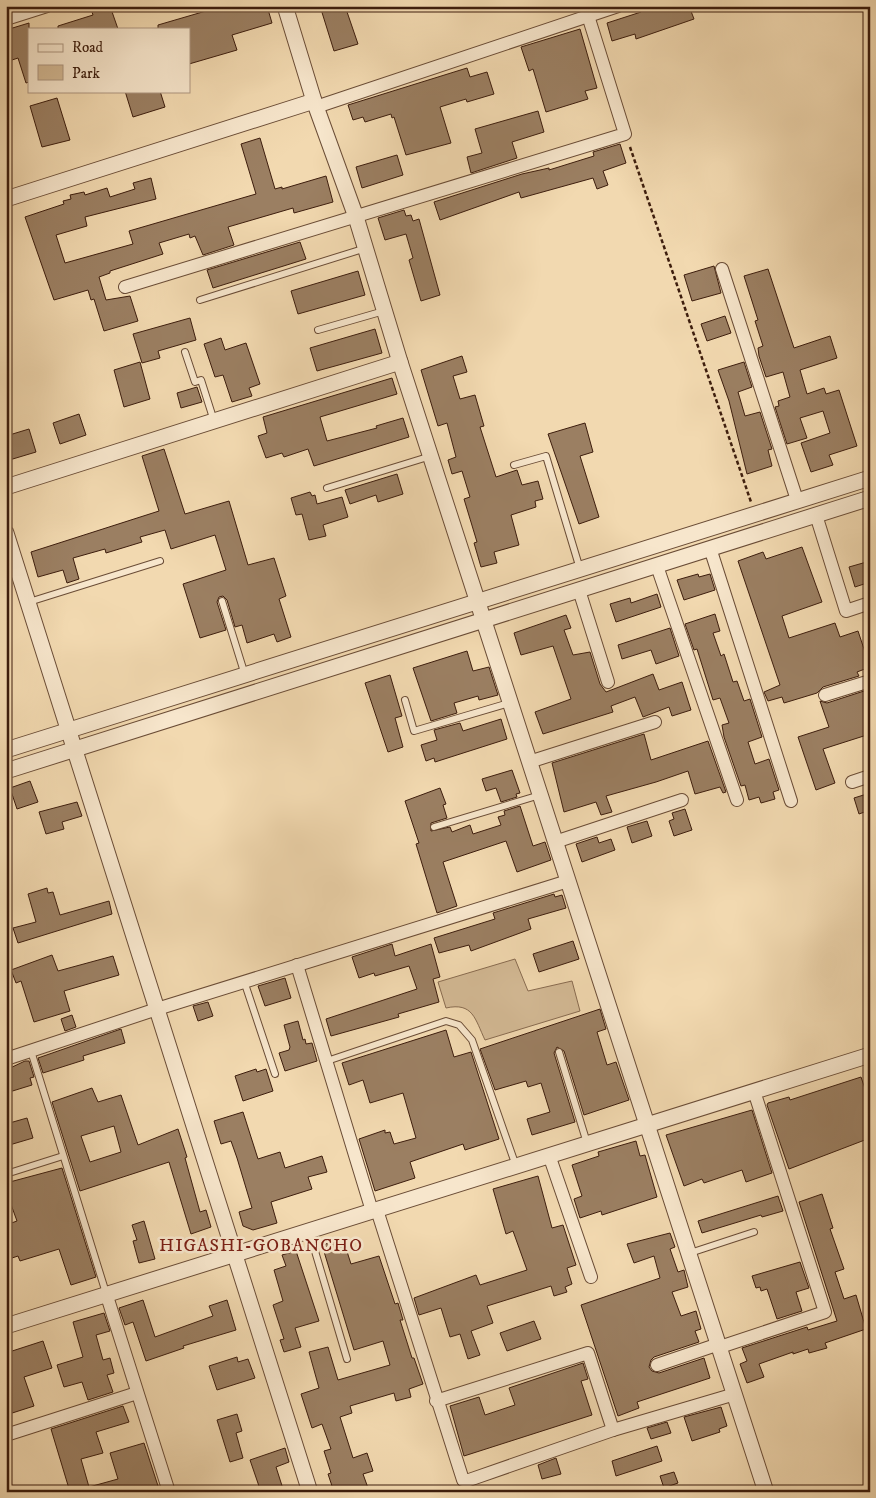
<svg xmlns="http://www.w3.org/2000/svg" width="876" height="1498" viewBox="0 0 876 1498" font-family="'IM FELL DW Pica',serif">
<rect width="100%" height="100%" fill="#f2d9b0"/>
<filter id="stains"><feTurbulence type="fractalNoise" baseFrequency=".004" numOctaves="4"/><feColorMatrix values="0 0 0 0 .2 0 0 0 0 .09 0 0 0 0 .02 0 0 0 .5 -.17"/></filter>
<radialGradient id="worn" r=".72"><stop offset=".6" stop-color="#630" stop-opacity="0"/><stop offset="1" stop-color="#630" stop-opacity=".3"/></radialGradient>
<path fill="#d3b994" stroke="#886b50" d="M515,959L528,991L572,981L580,1011L485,1040C475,1019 473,1002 446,1008L438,982Z"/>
<g fill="#9b7f62" stroke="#3d1d0d" fill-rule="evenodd">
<polygon points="90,6 110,6 118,29 58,29 58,26 93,15"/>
<polygon points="223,6 267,6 272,23 232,35 237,50 189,64 189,29 158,29 158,25"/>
<polygon points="320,6 345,6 358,44 334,51"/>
<polygon points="653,6 689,6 694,19 636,39 635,34 612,41 607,23 641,12 641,10"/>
<polygon points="29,23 29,82 26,83 18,58 6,62 6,30"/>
<polygon points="580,29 597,88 585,91 588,99 546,112 533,69 529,71 521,47"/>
<polygon points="467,68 470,77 487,72 494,94 467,102 466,99 440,107 451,143 406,155 394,117 392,118 391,114 365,122 363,117 353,120 348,105"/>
<polygon points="125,91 160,91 165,107 133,117"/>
<polygon points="57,98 70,140 42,147 30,106"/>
<polygon points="538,111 544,132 512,142 517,158 471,173 467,157 482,153 475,129"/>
<polygon points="260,138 275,189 282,187 282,189 326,176 333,202 294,213 293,208 228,227 234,245 203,255 195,236 190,238 189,234 159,243 163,254 110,271 110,273 99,277 106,300 130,296 138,321 104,331 94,299 91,300 88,290 54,300 25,217 64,204 63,201 71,199 70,195 84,192 85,195 107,188 110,197 135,189 133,183 151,178 156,199 85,217 87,226 56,235 65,263 133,244 129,231 256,194 241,144"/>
<polygon points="620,144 626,163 603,171 608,185 597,189 593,178 521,198 519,192 440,220 434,202 522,174 549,168 549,170 594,156 593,152"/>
<polygon points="397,155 403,175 362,188 356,167"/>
<polygon points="404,210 406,216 411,215 413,221 419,219 440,295 421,301 409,260 413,258 406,234 385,240 378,218"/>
<polygon points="300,242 306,259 213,288 207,270"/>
<polygon points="714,266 721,293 692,301 684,275"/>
<polygon points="768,269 794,348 830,336 837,358 800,370 807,394 824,388 826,394 839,390 857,446 829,455 833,465 811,472 801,443 830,433 823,411 800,418 807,438 787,444 775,407 779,406 778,401 790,397 783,372 766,377 759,356 758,348 763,346 755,321 758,320 744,276"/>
<polygon points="358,271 365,295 298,314 291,291"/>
<polygon points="725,316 731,333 707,341 701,324"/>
<polygon points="190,318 196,340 158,351 160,358 142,363 133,334"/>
<polygon points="375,329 382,353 317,371 310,348"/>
<polygon points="221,338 225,350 246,343 260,384 249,388 252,396 232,402 223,375 215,377 204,344"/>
<polygon points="462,356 467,372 453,376 460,399 475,395 484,426 480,427 496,477 517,470 522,485 538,481 543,499 535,501 536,507 511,515 519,545 494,552 497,563 481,567 474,543 477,542 464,499 470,497 462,471 452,474 448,460 456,457 447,423 438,426 421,370"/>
<polygon points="140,362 150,399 124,407 114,370"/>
<polygon points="744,362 752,387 738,392 745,416 760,412 772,449 768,450 772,466 747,474 729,401 718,370"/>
<polygon points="392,378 397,394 320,417 327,441 377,428 376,426 403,418 409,437 314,466 308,449 284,457 282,453 266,458 258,436 267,433 263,417"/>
<polygon points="197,387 202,402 181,408 177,393"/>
<polygon points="79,414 86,435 60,444 53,423"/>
<polygon points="585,423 593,452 580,456 599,517 579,524 548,434"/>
<polygon points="29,429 36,452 6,461 6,436"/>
<polygon points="164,449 185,514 229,501 248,565 274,558 286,596 279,599 291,637 277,642 274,634 247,643 242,625 235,627 227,600 223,596 219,597 217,602 226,630 200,638 183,584 226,570 215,535 171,549 165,530 140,537 142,542 106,553 105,549 73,558 79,579 67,583 63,570 38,577 31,552 159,511 142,456"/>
<polygon points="397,474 403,494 378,502 376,495 350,504 345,490"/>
<polygon points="310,492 312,496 315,495 317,504 342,497 348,517 323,525 326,536 309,540 302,514 296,515 291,498"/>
<polygon points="802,547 822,602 782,616 789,638 835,623 840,637 858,631 866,655 870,654 870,667 857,672 859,676 823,687 817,693 784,703 782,697 768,701 764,692 780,685 738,561 763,552 766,559"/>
<polygon points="870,561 870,582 855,587 849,567"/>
<polygon points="698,574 699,577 710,574 715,590 684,600 677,580"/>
<polygon points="657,594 661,607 616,622 610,604 630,598 631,603"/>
<polygon points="715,614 720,631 713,633 721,656 724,654 733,682 737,681 744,701 750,699 762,737 748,742 755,764 769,759 779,790 773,792 775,799 761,803 759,797 749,800 745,785 741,786 724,737 722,725 729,723 720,698 713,700 697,649 694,650 685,624"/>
<polygon points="566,615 571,628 564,630 573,655 590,652 600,684 606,692 653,674 659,690 682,682 691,710 672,716 669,707 643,717 635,697 611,706 613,712 543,734 535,712 571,699 553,646 521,655 514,633"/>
<polygon points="670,628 679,656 656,664 651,650 622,659 618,645"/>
<polygon points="467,651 473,671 489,667 498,695 479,700 478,696 454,703 457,713 431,721 413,668"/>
<polygon points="390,675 402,716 395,718 403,747 388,752 365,683"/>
<polygon points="864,691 865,694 870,692 870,734 823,749 835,783 816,790 798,737 829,727 820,701 827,703"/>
<polygon points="501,719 507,739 435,762 434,758 426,761 421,745 437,740 434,730 460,723 463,731"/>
<polygon points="644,734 651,760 708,741 726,792 723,793 720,787 695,794 688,771 656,782 606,796 612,812 601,815 596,802 564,812 552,763"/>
<polygon points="512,770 520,793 516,794 517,797 501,802 496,788 486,791 482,779"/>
<polygon points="30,781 38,802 17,809 10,788"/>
<polygon points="440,788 446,804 443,805 447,818 431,823 431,831 450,827 452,832 470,825 473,834 501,825 498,817 505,815 504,811 520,806 533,846 545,842 551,860 517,872 506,841 443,862 457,906 437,913 416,844 419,843 405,801"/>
<polygon points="870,793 870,810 859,814 854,798"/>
<polygon points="77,802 82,816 62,822 64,829 46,834 39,812"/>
<polygon points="685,809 692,830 674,836 669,821 674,819 672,813"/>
<polygon points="647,821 652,836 632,843 627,827"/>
<polygon points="597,837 599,843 611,839 615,850 582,862 576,844"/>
<polygon points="47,888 48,893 53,892 60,915 109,901 112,914 18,943 13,928 36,922 28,894"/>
<polygon points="554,894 555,897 562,895 566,908 528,919 531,929 471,951 469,945 439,953 434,938 495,919 493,913"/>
<polygon points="573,941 579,959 539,972 533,954"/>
<polygon points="392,944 395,956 431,944 440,977 433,979 439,1002 398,1014 399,1017 331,1036 326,1019 417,989 409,966 375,976 374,973 359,978 352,957"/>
<polygon points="52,955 58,971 113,956 119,975 64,991 70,1011 34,1022 21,981 16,983 11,970"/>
<polygon points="285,978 291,998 265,1006 258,986"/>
<polygon points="208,1002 213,1016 198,1021 193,1006"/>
<polygon points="600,1009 606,1029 597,1032 607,1065 616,1062 629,1100 584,1115 564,1051 557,1047 554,1053 575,1122 532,1135 527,1119 550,1112 541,1083 528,1087 526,1081 495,1090 480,1049"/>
<polygon points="72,1015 76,1027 65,1031 61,1019"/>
<polygon points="298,1021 303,1040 305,1039 306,1044 312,1043 317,1061 285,1071 279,1053 289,1050 290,1047 284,1025"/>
<polygon points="121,1029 125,1043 83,1056 84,1060 43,1073 38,1058"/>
<polygon points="446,1030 454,1057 471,1052 499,1139 465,1150 463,1144 410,1162 415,1178 375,1191 359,1139 385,1130 385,1133 390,1132 394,1144 416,1138 403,1093 370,1103 363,1080 349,1085 342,1063"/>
<polygon points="25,1061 29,1061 34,1077 30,1078 32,1085 6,1093 6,1070"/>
<polygon points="256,1069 257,1072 266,1069 273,1091 243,1101 235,1076"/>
<polygon points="861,1077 870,1103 870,1138 789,1169 767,1105 768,1103 789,1097 790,1100"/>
<path d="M92,1088L98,1102L121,1095L138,1145L178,1129L187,1157L185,1158L200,1212L206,1210L211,1227L191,1234L169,1162L80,1191L52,1102ZM114,1126L121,1152L90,1162L81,1136Z"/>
<polygon points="752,1110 772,1173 746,1182 742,1170 704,1183 702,1179 684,1186 666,1135"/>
<polygon points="243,1112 258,1159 280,1152 285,1168 322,1156 327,1172 308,1177 312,1189 271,1202 277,1223 253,1230 243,1226 239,1212 252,1208 237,1158 231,1141 221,1144 214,1121"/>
<polygon points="27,1118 33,1138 6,1146 6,1124"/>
<polygon points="636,1141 640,1156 645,1155 657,1197 602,1215 601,1211 580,1218 574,1199 582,1196 572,1165 599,1156 598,1152"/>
<polygon points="62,1168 96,1277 71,1285 59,1249 20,1261 18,1256 6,1260 6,1225 17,1221 9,1199 6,1200 6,1183"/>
<polygon points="538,1176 552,1228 563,1225 576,1265 567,1268 572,1284 565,1287 567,1292 554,1296 551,1286 487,1306 493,1323 471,1331 480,1355 468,1359 460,1334 450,1337 441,1308 419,1315 414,1298 476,1275 480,1285 527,1270 513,1231 506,1234 493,1189"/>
<polygon points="822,1194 833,1228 830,1229 844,1269 835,1272 844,1299 856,1295 866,1329 825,1343 827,1348 809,1353 808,1349 793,1354 793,1352 759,1364 764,1377 747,1383 740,1364 747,1361 742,1348 807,1327 808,1330 837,1321 799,1202"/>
<polygon points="778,1196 783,1211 762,1217 761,1215 702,1233 698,1221"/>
<polygon points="144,1221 155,1259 139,1263 133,1241 137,1240 132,1225"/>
<polygon points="670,1233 675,1247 670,1249 678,1272 684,1270 688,1287 672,1292 681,1316 696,1311 701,1329 695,1331 699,1342 654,1357 651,1360 649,1367 652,1371 659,1373 704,1358 710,1378 637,1402 639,1408 618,1416 581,1305 660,1278 654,1256 634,1263 627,1244"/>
<polygon points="343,1239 351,1264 379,1256 395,1304 398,1303 403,1320 400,1320 412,1358 414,1358 423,1384 409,1389 411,1397 396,1401 394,1393 350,1406 352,1413 340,1417 353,1458 367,1453 373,1471 363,1474 368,1488 359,1492 334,1492 328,1474 331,1473 324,1451 331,1449 322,1424 312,1428 301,1394 319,1388 309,1352 328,1347 338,1380 390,1365 383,1341 354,1350 322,1245"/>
<polygon points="296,1251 319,1321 295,1328 301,1347 284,1352 280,1340 284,1339 273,1305 283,1301 274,1270 286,1266 282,1255"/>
<polygon points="800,1262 809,1288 796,1292 802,1311 777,1319 767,1289 761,1291 760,1287 756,1288 752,1276"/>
<polygon points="143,1300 155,1337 213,1316 209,1306 227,1300 236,1330 183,1346 184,1348 146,1361 133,1322 125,1325 119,1308"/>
<polygon points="104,1313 110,1331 96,1335 103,1360 110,1358 114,1373 107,1375 113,1392 88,1400 82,1382 64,1387 57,1365 83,1357 73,1322"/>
<polygon points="534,1321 541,1339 507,1351 500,1333"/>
<polygon points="43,1341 52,1368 24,1377 34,1406 6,1415 6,1353"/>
<polygon points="237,1357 238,1362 248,1359 255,1378 217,1390 209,1366"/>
<polygon points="583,1363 588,1379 581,1381 592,1415 464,1456 450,1406 479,1397 485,1415 515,1405 509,1388"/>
<polygon points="123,1406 129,1422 96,1432 103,1453 81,1459 89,1487 118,1479 110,1453 144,1443 160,1492 70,1492 51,1429"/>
<polygon points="721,1407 727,1426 719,1429 720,1432 692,1441 684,1417"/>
<polygon points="237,1414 242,1431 236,1433 243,1458 230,1462 217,1420"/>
<polygon points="667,1422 671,1433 651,1439 647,1428"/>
<polygon points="657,1446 662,1461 616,1476 612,1461"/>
<polygon points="285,1448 289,1462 276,1467 284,1492 261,1492 250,1460"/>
<polygon points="556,1458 561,1474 542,1479 538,1465"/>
<polygon points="674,1472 678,1483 664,1488 660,1476"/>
</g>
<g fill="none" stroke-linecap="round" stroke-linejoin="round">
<defs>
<g id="service">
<polyline points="200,300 366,248"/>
<polyline points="318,330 384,311"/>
<polyline points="185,352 195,382 201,380 214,421"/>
<polyline points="514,465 546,456 580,569"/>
<polyline points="327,488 431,456"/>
<polyline points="222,601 245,675"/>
<polyline points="29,602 160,561"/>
<polyline points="405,700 414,731 509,703"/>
<polyline points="434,827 540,795"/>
<polyline points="244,981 275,1074"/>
<polyline points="6,1042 11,1058"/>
<polyline points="31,1051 106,1293"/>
<polyline points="559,1052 587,1143"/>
<polyline points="327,1061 446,1021 459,1025 472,1040 516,1166"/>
<polyline points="6,1174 63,1156"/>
<polyline points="309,1231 347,1359"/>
<polyline points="690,1253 754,1232"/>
</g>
<g id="minor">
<polyline points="6,19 47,6"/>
<polyline points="316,107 618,6"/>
<polyline points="722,269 797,500"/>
<polyline points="125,287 625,134 585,6"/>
<polyline points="816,515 846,611 870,603"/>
<polyline points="710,548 791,801"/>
<polyline points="657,566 737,800"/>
<polyline points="579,590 608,682"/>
<polyline points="825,695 870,681"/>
<polyline points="529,762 655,722"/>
<polyline points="852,782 870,776"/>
<polyline points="555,842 682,800"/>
<polyline points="297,965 372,1211"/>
<polyline points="6,1059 157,1009 568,881"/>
<polyline points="549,1155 591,1277"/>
<polyline points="377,1210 463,1480 469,1480 613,1430 735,1394"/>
<polyline points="106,1293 169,1492"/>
<polyline points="720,1347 825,1312 754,1091"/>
<polyline points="657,1365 719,1344"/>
<polyline points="436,1401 588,1353 613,1430"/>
<polyline points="6,1435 137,1393"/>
</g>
<g id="tertiary">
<polyline points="285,6 314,101 356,217 400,362 766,1492"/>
<polyline points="6,199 314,101"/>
<polyline points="6,487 400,362"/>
<polyline points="6,533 310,1492"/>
<polyline points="6,750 870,478"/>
<polyline points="6,771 870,498"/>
<polyline points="6,1326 870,1055"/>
</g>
</defs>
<use href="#service" stroke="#6a4c36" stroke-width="8"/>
<use href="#minor" stroke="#6a4c36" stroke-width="14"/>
<use href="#tertiary" stroke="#6a4c36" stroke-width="17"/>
<polyline stroke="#3d1d0d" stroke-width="2.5" stroke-dasharray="4 2.5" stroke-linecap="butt" points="630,147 751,502"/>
<use href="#service" stroke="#f7e6cc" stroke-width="6"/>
<use href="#minor" stroke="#f7e6cc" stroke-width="12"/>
<use href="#tertiary" stroke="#f7e6cc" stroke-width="15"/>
</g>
<g text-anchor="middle" stroke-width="5" stroke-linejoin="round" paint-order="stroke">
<g font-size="18" letter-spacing="1" fill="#7a1f14" stroke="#f7e6cc">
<text x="261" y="1251">HIGASHI-GOBANCHO</text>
</g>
</g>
<rect width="876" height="1498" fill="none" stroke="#f2d9b0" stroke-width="25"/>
<rect x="8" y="8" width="861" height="1483" fill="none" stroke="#3d1d0d" stroke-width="2.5"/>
<rect x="12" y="12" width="851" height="1473" fill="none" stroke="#3d1d0d"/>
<rect x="28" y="28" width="162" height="65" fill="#f7e6cc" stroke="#ad9680"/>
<rect x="38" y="44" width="25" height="8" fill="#f7e6cc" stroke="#ad9680"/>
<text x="72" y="52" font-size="15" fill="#3d1d0d">Road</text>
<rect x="38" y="65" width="25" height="15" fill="#d3b994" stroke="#ad9680"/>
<text x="72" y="78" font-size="15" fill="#3d1d0d">Park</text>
<rect width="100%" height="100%" filter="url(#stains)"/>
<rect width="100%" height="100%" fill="url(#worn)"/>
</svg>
